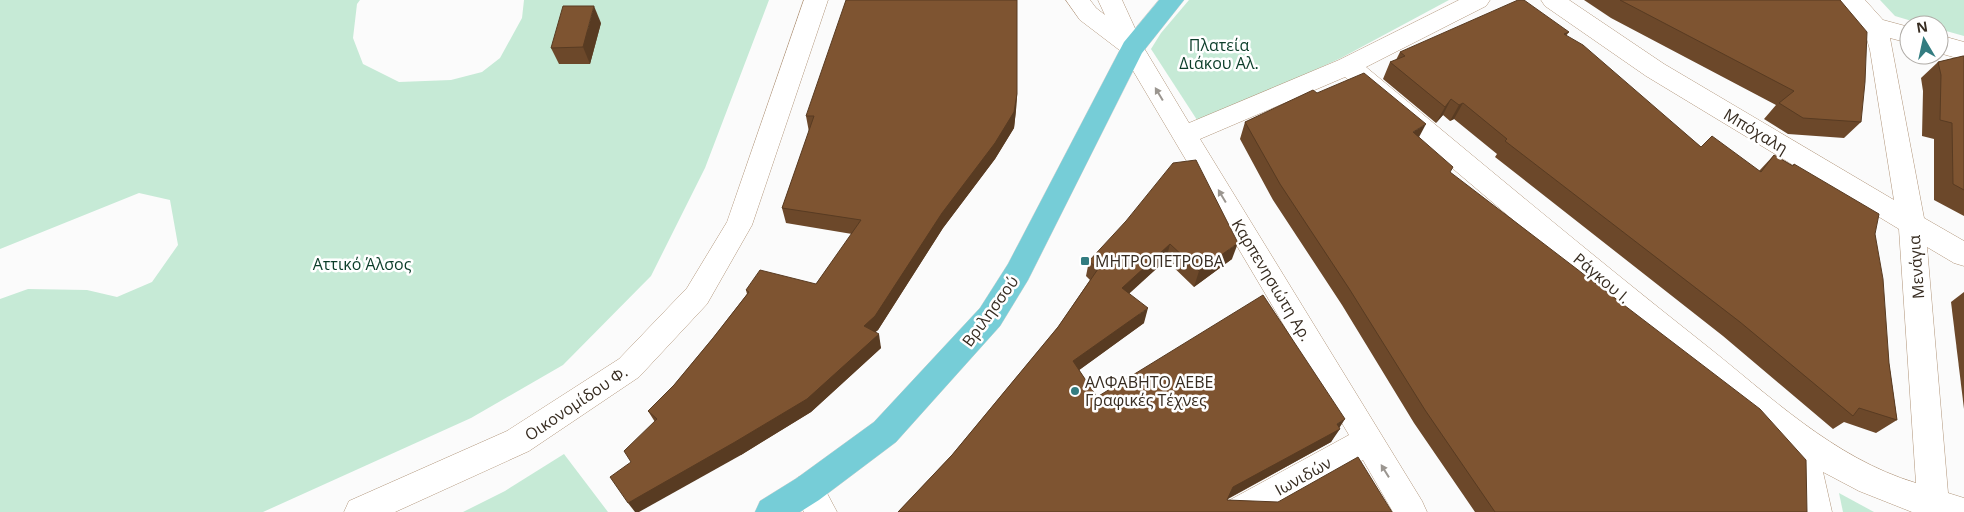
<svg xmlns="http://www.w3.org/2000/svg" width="1964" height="512" viewBox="0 0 1964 512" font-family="'Open Sans',sans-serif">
<rect width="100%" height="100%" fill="#fbfbfb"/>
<g fill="#c6ead6">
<polygon points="0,0 360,0 357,4 353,38 363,64 399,82 451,80 482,72 500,58 522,18 524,0 769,0 705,168 651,276 563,365 471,418 263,512 0,512 0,299 28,289 87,290 117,297 152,282 178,245 170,200 139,193 0,249"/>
<polygon points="1189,0 1449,0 1341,58 1199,123 1151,49 1161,33"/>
<polygon points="1880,0 1964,0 1964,36 1939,29 1939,25 1925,25 1895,16"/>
<polygon points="564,454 608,512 463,512 505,491"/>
<polygon points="1839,493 1874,512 1843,512"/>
</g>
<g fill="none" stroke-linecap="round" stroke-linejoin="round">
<defs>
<g id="minor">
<polygon points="804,0 828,0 752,225 707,304 639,377 529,451 395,512 344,512 349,501 507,431 619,359 687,288 727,222"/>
<path d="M1066,0H1090L1096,8L1105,15L1098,0H1122L1144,48L1189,123L1339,60L1459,0H1490L1486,6L1366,67C1478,160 1589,253 1703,343C1769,395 1833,458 1916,483L1899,229L1646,76L1545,6L1541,0H1569L1664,64L1894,200L1870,50L1864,29L1840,0H1865L1883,20L1909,27V43L1890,38L1924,218L1964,241V266L1954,263L1927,247L1948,493L1964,498V512H1912L1859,491L1823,472L1832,512H1800L1787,447L1618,309L1345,77L1200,139L1422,501L1427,512H1393L1363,460L1270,512H1223L1228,501L1349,435L1122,52L1080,20Z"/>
<polygon points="1939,35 1964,42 1964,60 1939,53"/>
<polygon points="808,474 819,478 837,512 804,512 792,489 797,478"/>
</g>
<polygon id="major" points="1159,0 1184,0 1142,53 1028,280 1000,326 896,442 819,500 800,512 755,512 760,501 797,478 874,422 980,308 1008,264 1124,42"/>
</defs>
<use href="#minor" stroke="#b1957a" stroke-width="1"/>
<use href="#major" stroke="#d7d5d3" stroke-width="1"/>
<use href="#minor" fill="#fff" fill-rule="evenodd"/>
<use href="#major" fill="#76cdd7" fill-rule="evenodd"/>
</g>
<g fill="#6c482a">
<polygon points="1584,0 1840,0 1861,122 1844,138 1788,134 1764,119 1776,105 1611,18"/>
<polygon points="601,23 590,64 559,64 551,48"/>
<polygon points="1569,32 1566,36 1701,147 1759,171 1774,155 1793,166 1794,164 1875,234 1889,363 1897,420 1876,433 1844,422 1833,429 1723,336 1495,157 1497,154 1454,119 1450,121 1443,115 1436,123 1383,79 1390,62 1396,60 1400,52"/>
<polygon points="1964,56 1964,216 1934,200 1934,139 1922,136 1923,91 1921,78 1938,62"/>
<polygon points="1317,93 1419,137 1450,172 1807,512 1475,512 1414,423 1342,305 1273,200 1240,139 1245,122"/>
<polygon points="1017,94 1016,110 1014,128 995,159 943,228 878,330 875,332 881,348 811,412 741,455 631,462 655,422 648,411 674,385 713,338 747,294 746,290 816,284 852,234 786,223 782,208 809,132 806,116"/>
<polygon points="1196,160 1232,259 1194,287 1166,260 1129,293 1144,323 1079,370 1097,397 1339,428 1331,442 1228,499 1227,500 1392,512 898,512 952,455 1058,327 1090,280 1086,276 1089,261"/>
<polygon points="1964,292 1964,409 1951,302"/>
</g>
<g fill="#583b22">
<polygon points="594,6 601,23 590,64 583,47"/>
<polygon points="1017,94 1016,110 1014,128 995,159 943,228 878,330 866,340 864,326 942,213"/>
<polygon points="1451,99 1443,115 1436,123 1445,107"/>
<polygon points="1463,103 1454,119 1450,121 1459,105"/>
<polygon points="1426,124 1417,141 1413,132"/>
<polygon points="1238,243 1232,259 1194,287 1199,271"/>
<polygon points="1170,244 1166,260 1119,303 1122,288"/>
<polygon points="1148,308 1144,323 1071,376 1073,361"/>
<polygon points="879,334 881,348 811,412 741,455 639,512 635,512 628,503"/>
<polygon points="1345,419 1338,430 1340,429 1331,442 1227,499 1233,487"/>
</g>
<g fill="#7e5431" stroke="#583b22">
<polygon points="846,0 1017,0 1017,94 1014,112 995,143 942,213 875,316 864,326 879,334 807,399 735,442 628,503 610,477 631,462 624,451 657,419 648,411 674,385 713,338 749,292 746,290 760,270 816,284 861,220 782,208 814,116 806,116"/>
<polygon points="1518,0 1524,0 1569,32 1564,34 1583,45 1701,147 1712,136 1761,172 1774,155 1793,166 1794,164 1879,214 1875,234 1883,279 1889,363 1897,420 1859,408 1853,416 1740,322 1505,141 1507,139 1463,103 1459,105 1451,99 1445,107 1390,62 1405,56 1400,52"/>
<polygon points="1620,0 1840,0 1867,32 1865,82 1861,122 1803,118 1779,103 1794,91"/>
<polygon points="563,6 594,6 583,47 551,48"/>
<polygon points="1963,56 1964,56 1964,190 1953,184 1952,123 1940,120 1941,75 1938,62"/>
<polygon points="1364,73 1426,124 1413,132 1453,167 1450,172 1760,409 1806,460 1807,512 1495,512 1425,410 1350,290 1280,184 1245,122 1313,90 1317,93"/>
<polygon points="1196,160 1238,243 1199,271 1170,244 1122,288 1148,308 1073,361 1097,397 1263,295 1345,419 1337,424 1340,429 1233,487 1227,500 1278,502 1358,457 1392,512 898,512 952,455 1058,327 1098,269 1089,261 1126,221 1173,163"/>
</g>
<defs><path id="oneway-solid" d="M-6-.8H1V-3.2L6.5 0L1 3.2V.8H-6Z" transform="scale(1.25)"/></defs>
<g fill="#9b9690">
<use href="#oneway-solid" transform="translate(1159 94) rotate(-121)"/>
<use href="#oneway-solid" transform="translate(1222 196) rotate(-121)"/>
<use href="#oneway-solid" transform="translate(1385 471) rotate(-122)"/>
</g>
<g fill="#337c80" stroke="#fff" stroke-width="2">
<rect x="1080" y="256" width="10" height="10" rx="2.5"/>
<circle cx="1075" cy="391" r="5"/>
</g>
<g text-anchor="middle" stroke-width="5" stroke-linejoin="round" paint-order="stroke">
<g font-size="16" fill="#0b3d29" stroke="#fff">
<text x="1219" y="51">Πλατεία<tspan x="1219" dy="18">Διάκου Αλ.</tspan></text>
<text x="362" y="270">Αττικό Άλσος</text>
</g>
<g font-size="16" fill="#372c21" stroke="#fff">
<text transform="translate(1756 131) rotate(31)" y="6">Μπόχαλη</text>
<text transform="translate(1916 267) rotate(-94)" y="6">Μενάγια</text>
<text transform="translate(1602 278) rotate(40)" y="6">Ράγκου Ι.</text>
<text transform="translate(1272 280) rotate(59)" y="6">Καρπενησιώτη Αρ.</text>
<text transform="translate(990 311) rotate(-54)" y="6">Βριλησσού</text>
<text transform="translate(576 403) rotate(-34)" y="6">Οικονομίδου Φ.</text>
<text transform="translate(1303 476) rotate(-29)" y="6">Ιωνιδών</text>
</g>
<g font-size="16" fill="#372c21" stroke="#fff" text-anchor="start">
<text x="1095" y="267">ΜΗΤΡΟΠΕΤΡΟΒΑ</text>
<text x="1085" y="388">ΑΛΦΑΒΗΤΟ ΑΕΒΕ<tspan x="1085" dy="18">Γραφικές Τέχνες</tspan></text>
</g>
</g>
<g transform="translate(1924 40) rotate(351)"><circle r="24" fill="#ffffff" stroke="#afaba6"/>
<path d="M0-4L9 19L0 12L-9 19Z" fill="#337c80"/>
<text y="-8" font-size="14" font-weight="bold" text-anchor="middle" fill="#372c21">N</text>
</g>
</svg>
